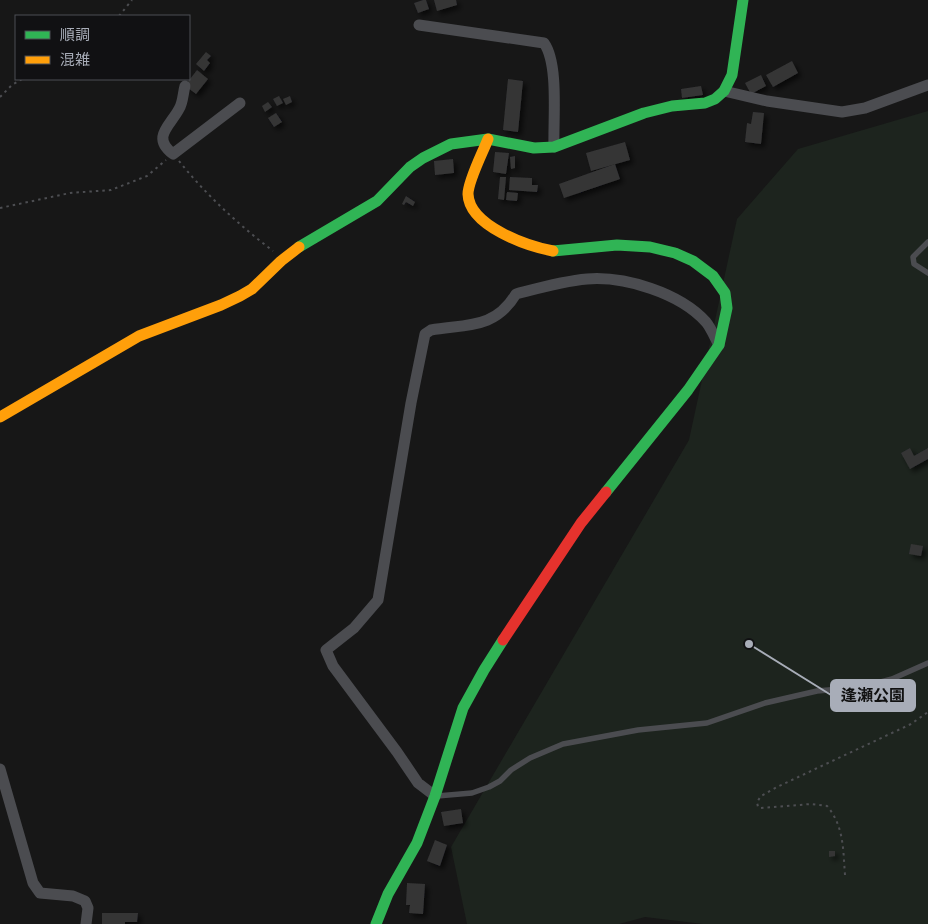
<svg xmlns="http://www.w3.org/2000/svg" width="928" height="924" viewBox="0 0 928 924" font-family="'Space Grotesk','Noto Sans JP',sans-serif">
<defs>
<filter id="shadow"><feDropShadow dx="3.5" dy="3.5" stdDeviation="2.5" flood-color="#0009"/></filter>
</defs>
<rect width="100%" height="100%" fill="#171717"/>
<polygon fill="#1d241e" points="928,111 928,924 703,924 645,917 619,924 467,924 451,847 689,440 737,219 798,149"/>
<g fill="#353536" filter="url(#shadow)">
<polygon points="423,0 426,0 429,9 418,13 414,3"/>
<polygon points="434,0 456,0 457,5 437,11"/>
<polygon points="206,52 211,56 207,60 210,63 204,71 196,64"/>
<polygon points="792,61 798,73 773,87 766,75"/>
<polygon points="197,70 208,79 196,94 188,88 187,83"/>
<polygon points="761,75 766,86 751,94 745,83"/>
<polygon points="508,79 523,81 518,132 503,130"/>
<polygon points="701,86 703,95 682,98 681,89"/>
<polygon points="279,96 283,103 277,106 273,99"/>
<polygon points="290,96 292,102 286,105 283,99"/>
<polygon points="268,102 272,107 265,112 262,106"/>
<polygon points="753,112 764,113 761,144 745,142 747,123 751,124"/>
<polygon points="276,113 282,122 274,127 268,118"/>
<polygon points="625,142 630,160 591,171 586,153"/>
<polygon points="495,152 509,153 506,174 493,172"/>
<polygon points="515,156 515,168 511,169 510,157"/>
<polygon points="453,159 454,173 435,175 434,161"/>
<polygon points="615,164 620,179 564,198 559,184"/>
<polygon points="500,177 506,177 504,200 498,199"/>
<polygon points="510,177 532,178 532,185 538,185 537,192 509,190"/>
<polygon points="507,192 518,193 517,201 506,200"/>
<polygon points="406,196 415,202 413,206 406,202 404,205 402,204"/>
<polygon points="910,448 914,456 928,448 928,459 910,469 901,453"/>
<polygon points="911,544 923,546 921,556 909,554"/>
<polygon points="461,809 463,823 444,826 441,812"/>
<polygon points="435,840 447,845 440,866 427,861"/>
<polygon points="829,851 835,851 835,856 829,857"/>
<polygon points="407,883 425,884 423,914 409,913 410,905 406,905"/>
<polygon points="102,913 138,913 137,922 125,922 125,924 102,924"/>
</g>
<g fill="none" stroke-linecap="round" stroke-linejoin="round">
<g stroke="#4d4e52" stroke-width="2" stroke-dasharray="2.5 4" stroke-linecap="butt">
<polyline points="119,16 132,0"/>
<polyline points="0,97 12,85 22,79"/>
<path d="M179,161C206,195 239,225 273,251"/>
<polyline points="0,208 70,193 111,190 147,176 166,160"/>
<path d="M845,875C843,849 844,826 827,806L811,804L761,808L758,807L757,802L761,796L777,787L911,724L928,712"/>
</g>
<g stroke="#4b4c50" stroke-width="5.5">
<polyline points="928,242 913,257 914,264 928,273"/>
<polyline points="437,796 472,793 489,787 500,781 511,770 530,758 563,744 638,730 707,723 765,703 817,691 862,687 892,679 928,663"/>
</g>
<g stroke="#4b4c50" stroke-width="11">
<path d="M419,25L544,43C559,64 553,120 554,147"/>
<path d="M185,86C183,93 183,103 179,109C170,126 151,137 173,154L240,103"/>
<polyline points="724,91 767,101 842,112 865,108 928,85"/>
<polyline points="0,769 33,883 40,893 73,896 85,901 88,908 86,924"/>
<path d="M435,796L418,783L397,752L333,666L326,650L354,628L378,600L411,403L425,334L431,330C467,324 495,329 516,294C539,288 563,281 587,279C625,276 680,293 706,322C711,328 715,338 719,345"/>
</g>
<g stroke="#30b455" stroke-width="11">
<polyline points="299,247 377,201 410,167 423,158 451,144 488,139 534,148 554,147 644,113 672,106 705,103 715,99 724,91 732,75 743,0"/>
<polyline points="553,251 617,245 650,247 675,253 693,261 713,276 725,293 727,308 719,345 688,390 606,492"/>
<polyline points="376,924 388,894 417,843 435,796 463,708 484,670 503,640"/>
</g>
<g stroke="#ff9f0a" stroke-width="11">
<path d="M488,139C483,152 468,181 468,194C469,226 527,246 553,251"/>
<polyline points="0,417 139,336 221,305 240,296 252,289 281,261 299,247"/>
</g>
<polyline stroke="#e5322d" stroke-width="11" points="503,640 581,523 606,492"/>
</g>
<path fill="none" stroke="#a8adb8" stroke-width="2" d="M749 644L831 695"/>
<circle fill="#a8adb8" stroke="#111113" stroke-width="2" cx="749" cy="644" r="5"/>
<rect fill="#a8adb8" stroke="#a8adb8" stroke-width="2" x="831" y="680" width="84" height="31" rx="5"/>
<g font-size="16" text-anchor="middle" font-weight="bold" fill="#111">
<text x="873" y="701">逢瀬公園</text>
</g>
<rect x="15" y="15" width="175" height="65" fill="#111113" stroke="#4d4f55"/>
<rect x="25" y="31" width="25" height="8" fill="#30b455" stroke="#4d4f55"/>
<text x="60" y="40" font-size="15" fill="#a8adb8">順調</text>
<rect x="25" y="56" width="25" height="8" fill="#ff9f0a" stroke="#4d4f55"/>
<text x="60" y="65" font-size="15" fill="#a8adb8">混雑</text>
</svg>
